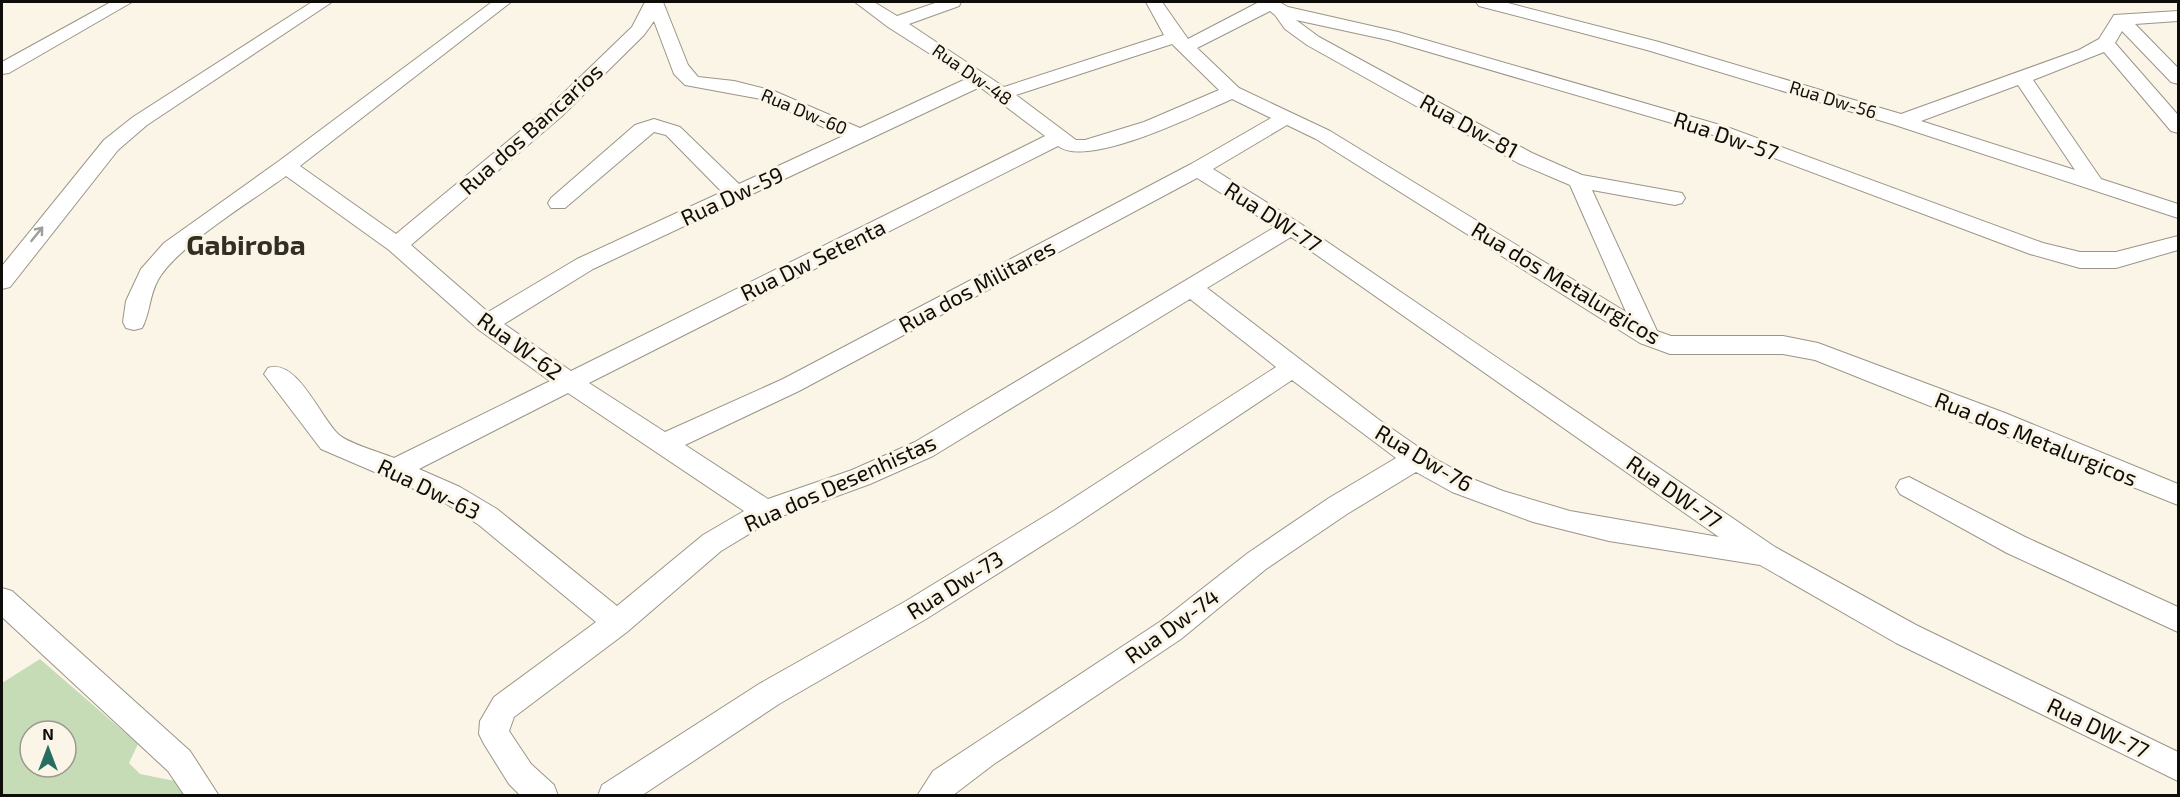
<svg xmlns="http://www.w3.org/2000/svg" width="2180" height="797" viewBox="0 0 2180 797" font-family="'Exo 2',sans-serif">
<rect width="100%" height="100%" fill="#fbf5e7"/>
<path fill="#c5dcb7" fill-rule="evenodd" d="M40,659L138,744L129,763L140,774L175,781L190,796H2V683ZM30,731H66V767H30Z"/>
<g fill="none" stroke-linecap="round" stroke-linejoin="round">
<defs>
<g id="street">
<polygon points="111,2 132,2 9,73 2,74 2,62"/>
<polygon points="312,2 332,2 147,125 118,150 10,287 2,289 2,266 104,140 133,117"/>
<path d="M492,2H511L300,166L396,234L548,108L632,27L645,2H663L688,65L698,77L734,81L774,91L860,128L968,78L888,27L855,2H874L897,16L938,2H961L959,6L909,24L1004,87L1164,35L1146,2H1162L1188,39L1259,2H1279L1288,7L1398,32L1727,127L2043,243L2080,252H2116L2178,236V250L2116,268H2080L2030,254L1713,135L1388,40L1296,20L1319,37L1532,153L1582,175L1682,193L1685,198L1682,203L1675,205L1592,190L1657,331L1671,336H1783L1818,343L2005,413L2178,484V505L1815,360L1783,354H1670L1640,343L1316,139L1287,125L1213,169L1298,222L1775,547L1916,625L2178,752V781L1896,643L1760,565L1609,541L1533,522L1452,492L1416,472L1347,514L1266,569L1181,639L994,764L952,796H917L933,771L1161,621L1248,553L1329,498L1396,458L1292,380L1073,526L926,619L779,704L641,796H598L602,785L759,684L906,601L1055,510L1276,367L1190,299L933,456L870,484L774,519L721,551L627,632L514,717L509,731L531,764L554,785L558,796H521L509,784L484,744L479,734L480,721L494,697L596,622L479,525L442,501L321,449L264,374L268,368C297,358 320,417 338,434C349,444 380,452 394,458L550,381L479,330L389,250L286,176C252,201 177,246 158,280C149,296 150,314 142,328L134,330L126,328L123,322L126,301L141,269L164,243L279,161ZM1270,11L1275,15L1285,29L1307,45L1518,163L1570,185L1626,312L1330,131L1239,88L1197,48ZM654,21L674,74L685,85L761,99L843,136L739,184L680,127L654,119L635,125L551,198L548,203L551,208H565L654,132L666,135L722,192L577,259L488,312L411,245L562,116L644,35ZM1172,44L1219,90L1144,122L1085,140H1076L1016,95ZM980,87L1045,136L571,371L504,324L593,269ZM1232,99L1271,118L1191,164L783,379L665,432L589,383L1058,146C1088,169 1198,114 1232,99ZM1197,178L1275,227L915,442L852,470L768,499L685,445L799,391ZM1291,237L1719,537L1570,511L1503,491L1470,478L1434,458L1378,419L1207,288ZM568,393L744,511L703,535L617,606L497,509L460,487L419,469Z"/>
<path d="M1476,2H1504L1659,42L1901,114L2079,50L2099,39L2114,15L2178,11V21L2135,24L2178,68V84L2171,82L2122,31L2115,43L2178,115V133L2171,131L2104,52L2033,80L2101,179L2178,204V218L1895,125L1647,50L1479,6ZM2018,85L2075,170L1921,121Z"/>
<polygon points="1909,477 2025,537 2178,607 2178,632 2007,553 1900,494 1896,487 1900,480"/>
<polygon points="2,588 12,591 190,751 219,796 185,796 168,771 2,617"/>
</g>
</defs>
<use href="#street" stroke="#9b9588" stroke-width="2"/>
<use href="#street" fill="#fff" fill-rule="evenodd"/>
</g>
<defs><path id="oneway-shaft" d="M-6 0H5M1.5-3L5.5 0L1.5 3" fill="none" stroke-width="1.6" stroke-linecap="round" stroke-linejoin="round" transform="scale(1.5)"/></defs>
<use stroke="#9f9e9d" href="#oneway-shaft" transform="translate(37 234) rotate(-51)"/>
<g text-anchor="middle" stroke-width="6" stroke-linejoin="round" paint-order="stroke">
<g font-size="18" fill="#0f0d09" stroke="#fbf5e7">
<text transform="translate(972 75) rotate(35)" y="6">Rua Dw-48</text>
<text transform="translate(1833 100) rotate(17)" y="6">Rua Dw-56</text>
<text transform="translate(804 112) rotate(23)" y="6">Rua Dw-60</text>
</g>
<g font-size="22" fill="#0f0d09" stroke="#fbf5e7">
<text transform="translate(1469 126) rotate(29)" y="8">Rua Dw-81</text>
<text transform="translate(531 129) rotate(-42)" y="8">Rua dos Bancarios</text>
<text transform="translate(1726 136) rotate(19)" y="8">Rua Dw-57</text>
<text transform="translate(732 196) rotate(-25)" y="8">Rua Dw-59</text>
<text transform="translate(1273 217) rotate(33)" y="8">Rua DW-77</text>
<text transform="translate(813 260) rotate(-26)" y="8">Rua Dw Setenta</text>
<text transform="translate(1566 283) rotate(31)" y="8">Rua dos Metalurgicos</text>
<text transform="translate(977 286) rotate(-28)" y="8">Rua dos Militares</text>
<text transform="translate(520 346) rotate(36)" y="8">Rua W-62</text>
<text transform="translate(2036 439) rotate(22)" y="8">Rua dos Metalurgicos</text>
<text transform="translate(1424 458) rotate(31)" y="8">Rua Dw-76</text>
<text transform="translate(840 483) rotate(-24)" y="8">Rua dos Desenhistas</text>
<text transform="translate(429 489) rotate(26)" y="8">Rua Dw-63</text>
<text transform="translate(1674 492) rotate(35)" y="8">Rua DW-77</text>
<text transform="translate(955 585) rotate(-32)" y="8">Rua Dw-73</text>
<text transform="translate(1172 626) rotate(-36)" y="8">Rua Dw-74</text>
<text transform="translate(2098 728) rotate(26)" y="8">Rua DW-77</text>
</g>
<g font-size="28" font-weight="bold" fill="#332e24" stroke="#fbf5e7">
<text x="246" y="255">Gabiroba</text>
</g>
</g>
<rect width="2180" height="797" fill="none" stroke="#0f0d09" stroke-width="6"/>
<g transform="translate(48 749)"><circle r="28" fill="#fbf5e7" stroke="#9d988e" stroke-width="1.5"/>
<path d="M0-4.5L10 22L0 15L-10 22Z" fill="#276d62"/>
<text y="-9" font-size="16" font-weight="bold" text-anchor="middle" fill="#0f0d09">N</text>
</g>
</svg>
